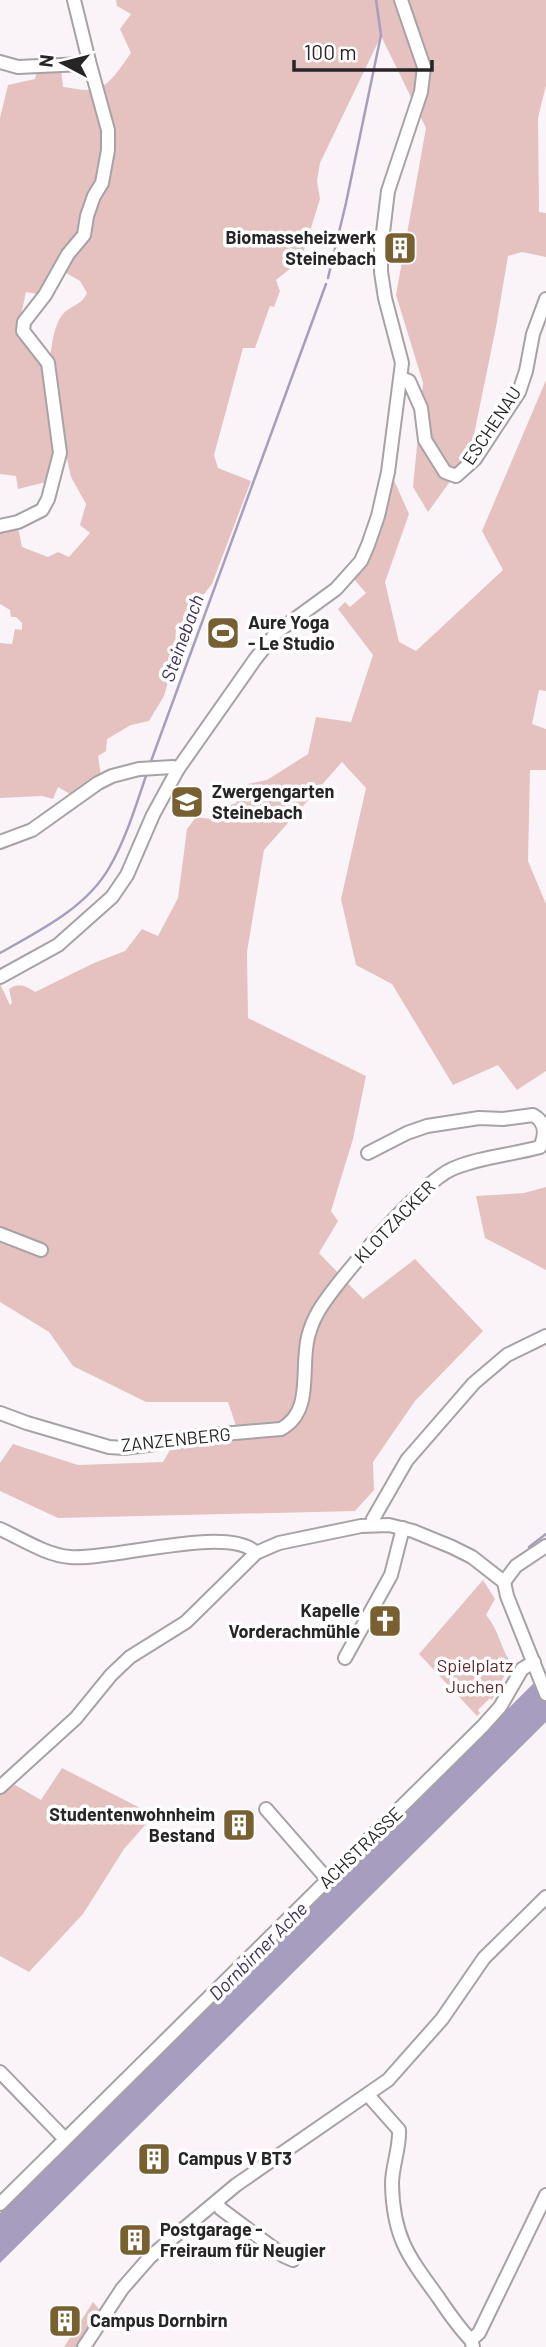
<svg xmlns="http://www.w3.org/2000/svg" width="546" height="2347" viewBox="0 0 546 2347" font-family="Barlow,sans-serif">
<rect width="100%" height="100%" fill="#faf4f8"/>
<g fill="#e5c2c0" fill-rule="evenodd">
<path d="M116,0H546V85L538,118L539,212L546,213V257L522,252L508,256L496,327L470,454L428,512L413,487L423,383L396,295L426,128L381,36L320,163L317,181L320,199L301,260L276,280L280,291L274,307L270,306L255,348H243L214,455L218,468L251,481L212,584L176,629L174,661L164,696L149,721L131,725L107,739L106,751L98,756L101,776L70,794L58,787L53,799L42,796L0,798V643L12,644L15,629L22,630V623L16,617H11L10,610L0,604V530L18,527L22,547L48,557L58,552L69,557L90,533L80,525L86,504L71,477L65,450L46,482L18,489L16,476L0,474V118L8,85L35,79L37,71L61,69L63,87C73,88 87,92 96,89C111,85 122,65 131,53L120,29L131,14L117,6ZM61,270L80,281L87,293C82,304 75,304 66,311C54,321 52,344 50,359L19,324L26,292L43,295Z"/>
<path d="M546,380V691L539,690L532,724L546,729V770H530L528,861L546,904V1071L517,1090L498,1065L453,1085L392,984L356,965L341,899L366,788L342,762L264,850L247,952L248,1018L366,1076L353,1139L331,1211L338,1221L319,1253L363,1299L415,1259L483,1331L415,1401L373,1462L374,1490L355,1511L58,1518L0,1491V1463L13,1444L78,1465L163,1462L174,1443L237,1429L228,1402H146L73,1366L49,1332L0,1302V984L10,1005L12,1003L9,989C19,982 26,986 35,992L94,963L125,951L142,929L158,936L178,898L187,829L196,817L210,819L215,811L236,803L248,784L267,780L308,754L316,717L351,722L373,655L338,609L345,602L350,607L366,593L353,578L360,572L382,520L391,477L393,478L409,514L385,582L399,642L416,651L503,570L482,531Z"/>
<polygon points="546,1187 546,1270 485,1238 476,1196 524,1193"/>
<path d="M483,1580L495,1599L486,1615C499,1630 500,1647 511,1663L492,1700L490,1698L478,1710L480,1713L477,1716L419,1654Z"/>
<polygon points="62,1768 154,1815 124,1849 83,1914 29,1972 0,1956 0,1793 10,1782 41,1800"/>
<polygon points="93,2302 99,2309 76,2347 64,2347"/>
</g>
<polygon fill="#a79dbe" points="546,1671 546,1722 0,2263 0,2213"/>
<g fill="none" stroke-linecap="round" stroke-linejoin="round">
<g stroke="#a79dbe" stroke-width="2.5">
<polyline points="328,278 346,203 381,35 376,0"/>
<polyline points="150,764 326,284"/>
<path d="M0,953C39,931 86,908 109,868C126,839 136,805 147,773"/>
<polyline points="529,1547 546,1534"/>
</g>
<defs>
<g id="minor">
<polyline points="0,62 18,67 83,64 89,61 74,0"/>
<polyline points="401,378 409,381 421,408 425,440 445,472 456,476 475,459 519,392 526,371 533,334 546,299"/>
<polyline points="0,526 18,522 42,510 48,499 60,453 48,363 23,331 24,322 45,295 68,254 84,235 87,216 94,196 102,183 108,150 108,130 89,61"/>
<polyline points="0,842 32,830 98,783 112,776 139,769 173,767 178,769"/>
<polyline points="0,977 58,945 112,897 127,875 153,815 178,769 256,658 277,632 336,589 361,561 368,545 378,516 388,472 402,363 385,298 381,272 381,249 388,191 421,92 424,67 401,0"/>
<polyline points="0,1234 41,1250"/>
<path d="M0,1413L27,1423L109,1447L124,1448L155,1444L187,1437L281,1429C314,1411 300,1369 308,1337C310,1329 314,1319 318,1312C336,1281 421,1183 452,1169C479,1157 511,1155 540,1147C546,1134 546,1122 533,1115L503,1119L479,1118L427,1126L407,1133L368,1153"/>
<polyline points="373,1525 373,1519 407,1460 474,1383 507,1355 546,1336"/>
<path d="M0,1529C22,1539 46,1555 70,1557C111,1561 229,1524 256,1553"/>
<polyline points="504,1582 516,1566 546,1546"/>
<polyline points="345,1658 391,1575 403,1528"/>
<polyline points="0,1787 76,1718 111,1675 130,1657 186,1622 256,1553 279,1543 361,1526 389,1525 413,1531 452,1547 472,1557 504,1582 507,1596 546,1694"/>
<polyline points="266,1809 328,1880"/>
<polyline points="0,2072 65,2139"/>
<path d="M368,2095L399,2130C400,2148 392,2166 392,2184C393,2237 408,2256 438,2297C448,2312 458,2327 471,2340L473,2347"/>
<polyline points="216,2202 221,2209 284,2256 293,2260"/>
<polyline points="0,2204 482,1727 500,1707 522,1669 534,1662"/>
<polyline points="471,2340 479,2333 546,2195"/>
<polyline points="84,2347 122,2289 150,2257 236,2185 388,2080 442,2019 484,1958 546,1897"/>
</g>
</defs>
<use href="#minor" stroke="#a8a2a6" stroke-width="16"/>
<use href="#minor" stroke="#fff" stroke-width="12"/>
</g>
<defs>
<symbol id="building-square" viewBox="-11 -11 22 22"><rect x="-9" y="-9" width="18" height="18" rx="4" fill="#786031" stroke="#fff"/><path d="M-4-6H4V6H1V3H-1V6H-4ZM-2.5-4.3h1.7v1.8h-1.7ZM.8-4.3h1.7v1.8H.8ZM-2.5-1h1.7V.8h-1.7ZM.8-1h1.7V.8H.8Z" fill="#fff"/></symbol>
<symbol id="stadium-square" viewBox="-11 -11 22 22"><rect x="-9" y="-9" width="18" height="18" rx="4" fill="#786031" stroke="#fff"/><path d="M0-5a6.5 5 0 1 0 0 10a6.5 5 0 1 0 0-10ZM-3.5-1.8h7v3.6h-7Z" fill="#fff"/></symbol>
<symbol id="school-square" viewBox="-11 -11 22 22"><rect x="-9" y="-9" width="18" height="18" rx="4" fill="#786031" stroke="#fff"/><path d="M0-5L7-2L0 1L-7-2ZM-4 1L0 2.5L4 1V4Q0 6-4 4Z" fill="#fff"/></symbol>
<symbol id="church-square" viewBox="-11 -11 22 22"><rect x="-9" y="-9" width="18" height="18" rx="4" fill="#786031" stroke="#fff"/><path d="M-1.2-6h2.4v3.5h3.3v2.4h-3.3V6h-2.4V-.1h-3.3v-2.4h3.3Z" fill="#fff"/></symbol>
</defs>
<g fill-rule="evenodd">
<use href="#building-square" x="381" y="229" width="38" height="38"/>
<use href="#stadium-square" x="204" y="614" width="38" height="38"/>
<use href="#school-square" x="168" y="783" width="38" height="38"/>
<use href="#church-square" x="366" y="1602" width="38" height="38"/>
<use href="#building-square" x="220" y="1806" width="38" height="38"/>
<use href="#building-square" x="135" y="2140" width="38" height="38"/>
<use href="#building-square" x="116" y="2221" width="38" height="38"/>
<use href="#building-square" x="46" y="2302" width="38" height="38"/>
</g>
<g text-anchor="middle" stroke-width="7" stroke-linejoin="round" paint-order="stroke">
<g font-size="18" font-weight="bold" fill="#272526" stroke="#fff" text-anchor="start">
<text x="376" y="244" text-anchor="end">Biomasseheizwerk<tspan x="376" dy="21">Steinebach</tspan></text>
<text x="248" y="629">Aure Yoga<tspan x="248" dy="21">- Le Studio</tspan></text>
<text x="212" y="798">Zwergengarten<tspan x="212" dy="21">Steinebach</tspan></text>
<text x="360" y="1617" text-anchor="end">Kapelle<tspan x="360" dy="21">Vorderachmühle</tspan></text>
<text x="215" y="1821" text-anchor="end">Studentenwohnheim<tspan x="215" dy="21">Bestand</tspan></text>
<text x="178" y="2165">Campus V BT3</text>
<text x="160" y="2236">Postgarage -<tspan x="160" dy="21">Freiraum für Neugier</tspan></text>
<text x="90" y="2327">Campus Dornbirn</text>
</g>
<g font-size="18" fill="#272526" stroke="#fff">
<text transform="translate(492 426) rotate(-56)" y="6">ESCHENAU</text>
<text transform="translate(395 1222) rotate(-46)" y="6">KLOTZACKER</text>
<text transform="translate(176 1440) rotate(-6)" y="6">ZANZENBERG</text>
<text transform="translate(361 1848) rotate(-44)" y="6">ACHSTRASSE</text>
</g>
<g font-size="18" fill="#612b2b" stroke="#fff">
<text x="475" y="1672">Spielplatz<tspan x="475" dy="21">Juchen</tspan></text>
</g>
<g font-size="19" font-style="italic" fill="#41305e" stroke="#fff">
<text transform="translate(182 638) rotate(-70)" y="7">Steinebach</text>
<text transform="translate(258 1951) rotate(-45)" y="7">Dornbirner Ache</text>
</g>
</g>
<g transform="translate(63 63) rotate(277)" stroke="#ffffff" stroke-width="5" paint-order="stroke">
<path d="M0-5L12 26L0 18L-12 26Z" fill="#272526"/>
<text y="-10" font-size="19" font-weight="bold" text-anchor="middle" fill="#272526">N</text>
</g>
<path d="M294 60v10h138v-10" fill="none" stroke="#272526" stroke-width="3.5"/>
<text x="304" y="60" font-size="21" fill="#272526" stroke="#ffffff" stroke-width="5" paint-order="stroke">100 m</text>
</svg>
